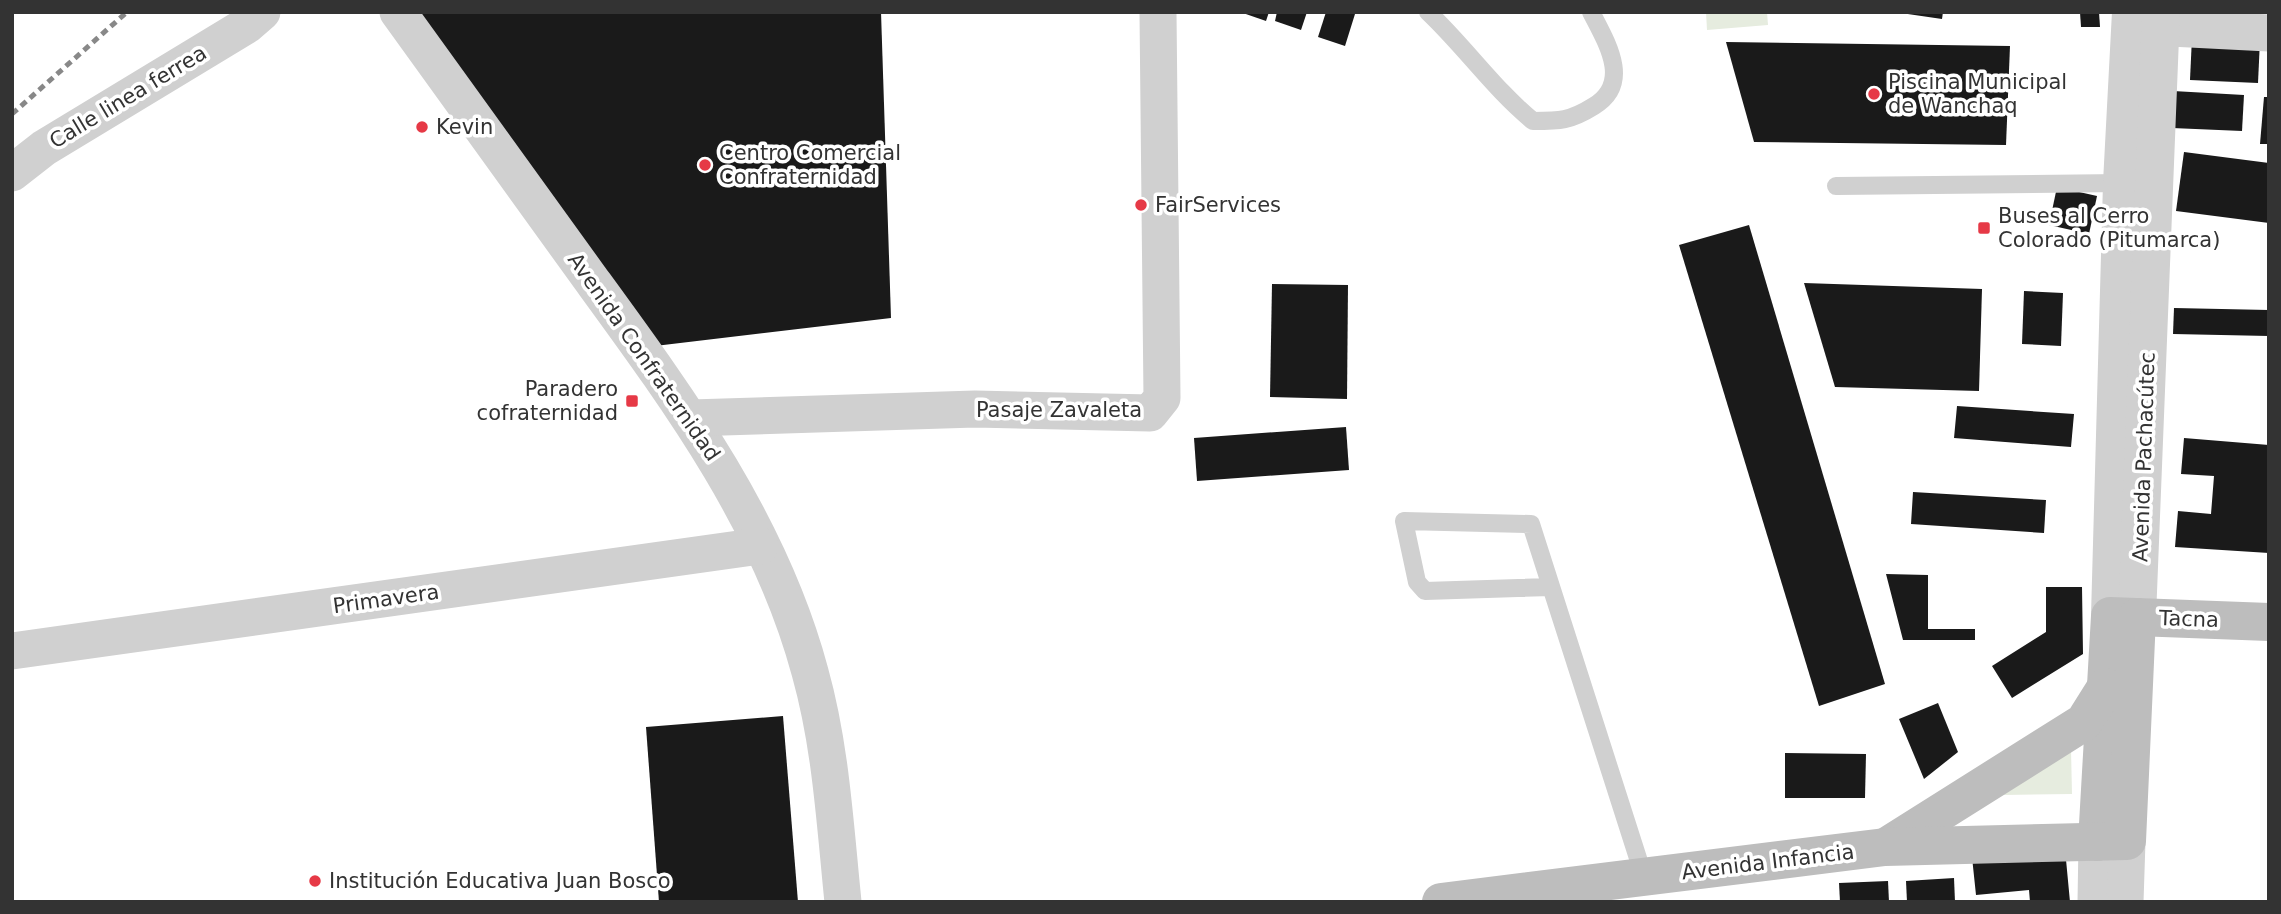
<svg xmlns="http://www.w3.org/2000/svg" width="2281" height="914" viewBox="0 0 2281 914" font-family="'DejaVu Sans',sans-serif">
<rect width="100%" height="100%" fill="#fff"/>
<g fill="#e6ecdf">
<polygon points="1706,12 1767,12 1768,25 1707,30"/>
<polygon points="2071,749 2072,794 2003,795"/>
</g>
<g fill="#1a1a1a">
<polygon points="417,12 881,12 891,318 655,346"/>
<polygon points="1240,12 1269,12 1266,21"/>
<polygon points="1277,12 1307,12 1301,30 1275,21"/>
<polygon points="1326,12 1355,14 1345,46 1318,37"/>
<polygon points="1894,12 1943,12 1942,19"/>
<polygon points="2080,12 2099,12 2100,27 2081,27"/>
<polygon points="2192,37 2260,40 2258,83 2190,80"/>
<polygon points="1726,42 2010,46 2006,145 1754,142"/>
<polygon points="2173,91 2244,95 2242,131 2172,128"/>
<polygon points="2264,97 2269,97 2269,144 2260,144"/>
<polygon points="2184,152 2269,163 2269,223 2176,211"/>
<polygon points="2057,187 2097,196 2089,234 2049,225"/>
<polygon points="1749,225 1885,684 1819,706 1679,245"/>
<polygon points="1804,283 1982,289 1979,391 1835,387"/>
<polygon points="1272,284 1348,285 1347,399 1270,397"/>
<polygon points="2024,291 2063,293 2061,346 2022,344"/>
<polygon points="2174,308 2269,310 2269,336 2173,334"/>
<polygon points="1957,406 2074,414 2071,447 1954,438"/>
<polygon points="1346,427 1349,470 1197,481 1194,438"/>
<polygon points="2184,438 2269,445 2269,553 2175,547 2178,511 2211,514 2214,476 2181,474"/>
<polygon points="1913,492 2046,500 2044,533 1911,524"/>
<polygon points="1886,574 1928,575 1928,629 1975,629 1975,640 1903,640"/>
<polygon points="2046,587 2082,587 2083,654 2012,698 1992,666 2046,632"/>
<polygon points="1938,703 1958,752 1924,779 1899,719"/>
<polygon points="783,716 798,902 659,902 646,727"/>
<polygon points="1785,753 1866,754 1865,798 1785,798"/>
<polygon points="2065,849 2070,902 2030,902 2029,890 1976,895 1972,857"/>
<polygon points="1954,878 1955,902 1907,902 1906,881"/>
<polygon points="1888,881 1889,902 1840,902 1839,883"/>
</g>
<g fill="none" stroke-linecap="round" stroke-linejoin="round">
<g stroke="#d0d0d0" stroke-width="18">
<path d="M1428,12C1465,47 1494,89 1533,121C1560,121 1570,121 1594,106C1632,83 1607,43 1591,12"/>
<polyline points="1836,186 2122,183"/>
<polyline points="1551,587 1425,591 1417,582 1404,521 1531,524 1644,877"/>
</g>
<g stroke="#d0d0d0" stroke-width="37">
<path d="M398,12C462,101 526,189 590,278C679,400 770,523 810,672C831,747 835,824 843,902"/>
<polyline points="2131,26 2269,33"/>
<polyline points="12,173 44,148 247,25 262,12"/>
<polyline points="691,418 975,409 1150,413 1162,398 1158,12"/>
<polyline points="12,651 760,546"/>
<polyline points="2096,902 2097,842"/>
<polyline points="2125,902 2127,841"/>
</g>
<g stroke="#d0d0d0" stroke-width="38">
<polyline points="2110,616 2122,183 2131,12"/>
<polyline points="2137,617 2161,12"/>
</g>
<g stroke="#bdbdbd" stroke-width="38">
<polyline points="2097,842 2110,616 2269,622"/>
<polyline points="1887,846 2084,722 2106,687"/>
<polyline points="1441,902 1885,847 2127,841 2137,617"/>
</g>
<polyline stroke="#888" stroke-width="5" stroke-dasharray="7 5" stroke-linecap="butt" points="12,114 127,12"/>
</g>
<g fill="#e63946" stroke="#fff" stroke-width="2.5">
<circle cx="1874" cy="94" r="7"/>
<circle cx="422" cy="127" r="7"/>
<circle cx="705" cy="165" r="7"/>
<circle cx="1141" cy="205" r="7"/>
<rect x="1977" y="221" width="14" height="14" rx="3.5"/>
<rect x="625" y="394" width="14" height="14" rx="3.5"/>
<circle cx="315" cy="881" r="7"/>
</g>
<g text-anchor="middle" stroke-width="7" stroke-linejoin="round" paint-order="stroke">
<g font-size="21" fill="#333" stroke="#fff" text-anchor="start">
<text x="1888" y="89">Piscina Municipal<tspan x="1888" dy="24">de Wanchaq</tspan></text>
<text x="436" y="134">Kevin</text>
<text x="719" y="160">Centro Comercial<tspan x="719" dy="24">Confraternidad</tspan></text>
<text x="1155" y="212">FairServices</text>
<text x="1998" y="223">Buses al Cerro<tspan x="1998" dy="24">Colorado (Pitumarca)</tspan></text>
<text x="618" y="396" text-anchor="end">Paradero<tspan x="618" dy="24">cofraternidad</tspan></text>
<text x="329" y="888">Institución Educativa Juan Bosco</text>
</g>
<g font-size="21" fill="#333" stroke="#fff">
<text transform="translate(128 97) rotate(-31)" y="7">Calle linea ferrea</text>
<text transform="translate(644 357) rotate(55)" y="7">Avenida Confraternidad</text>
<text x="1059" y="417">Pasaje Zavaleta</text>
<text transform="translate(2144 457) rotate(-88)" y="7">Avenida Pachacútec</text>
<text transform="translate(386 599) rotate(-8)" y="7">Primavera</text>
<text transform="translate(2189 619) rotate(2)" y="7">Tacna</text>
<text transform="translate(1768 862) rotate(-7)" y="7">Avenida Infancia</text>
</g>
</g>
<rect width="2281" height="914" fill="none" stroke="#333333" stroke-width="28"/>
</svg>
